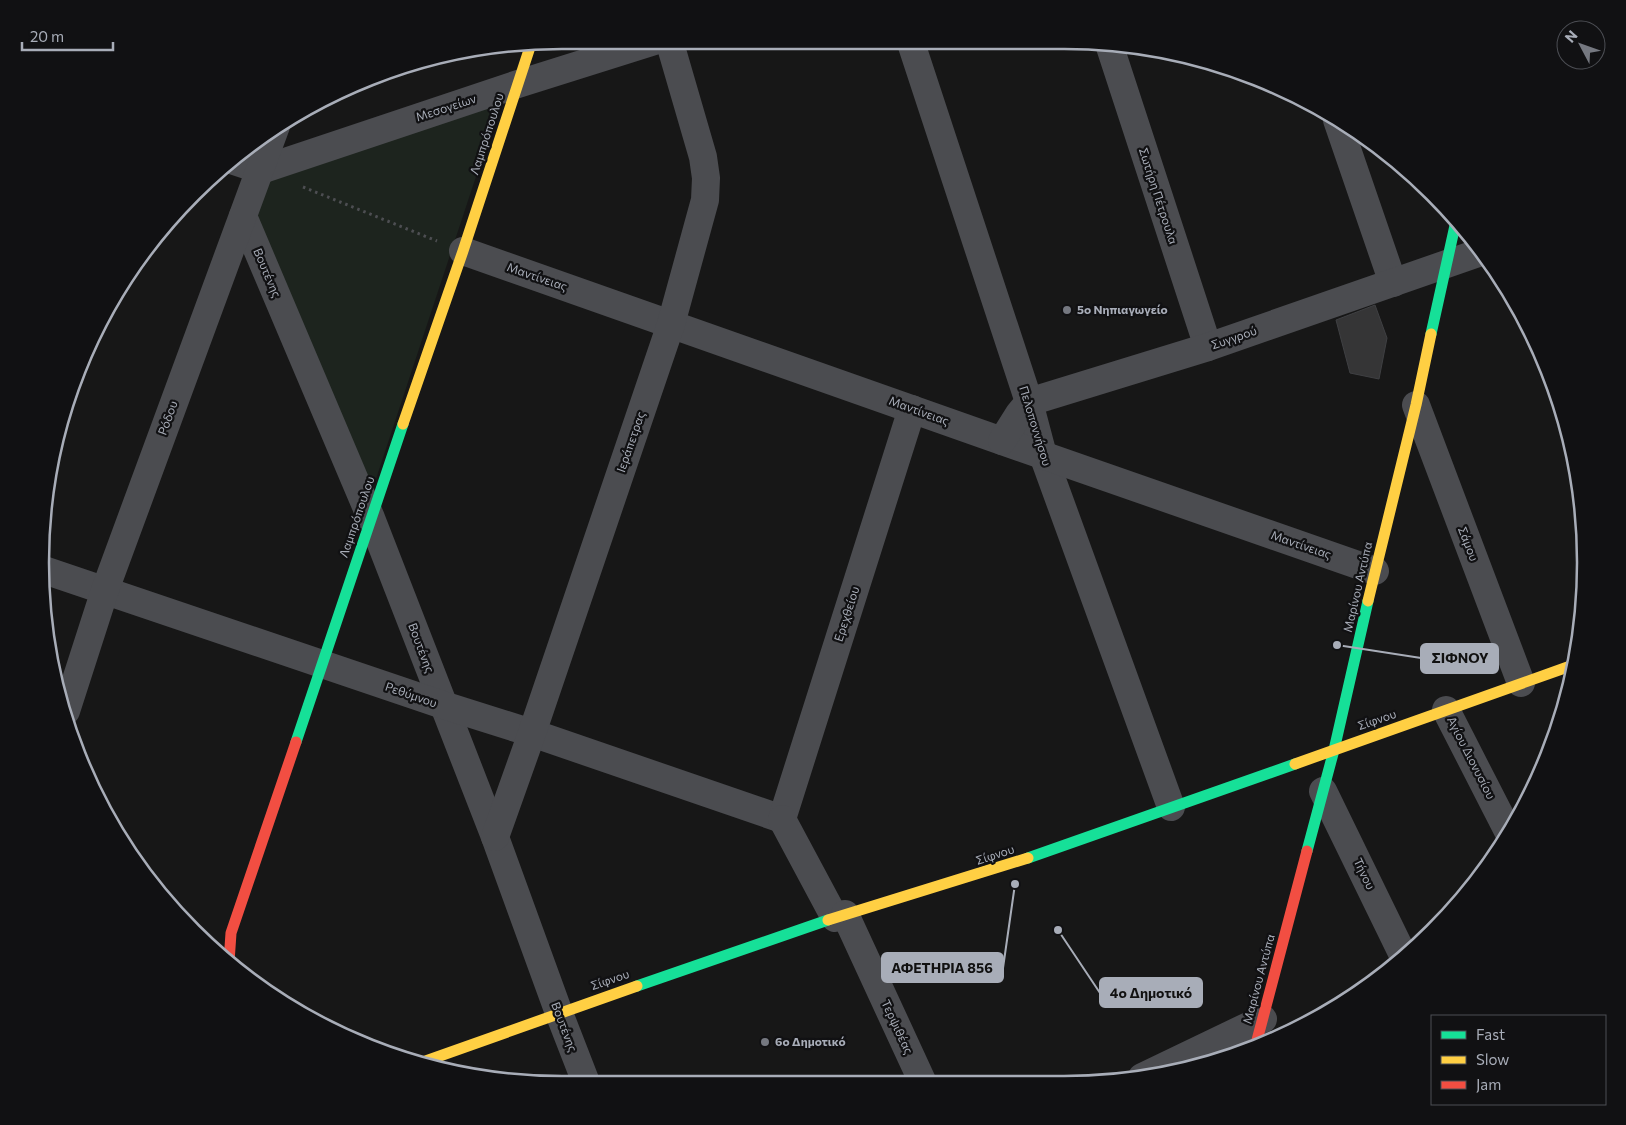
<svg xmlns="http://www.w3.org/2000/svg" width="1626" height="1125" viewBox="0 0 1626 1125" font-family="Commissioner,sans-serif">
<rect width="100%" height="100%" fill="#171717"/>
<polygon fill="#1d241e" points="502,98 370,497 254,216 271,174"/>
<polygon fill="#353536" stroke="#3f4043" points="1375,305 1387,338 1379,379 1350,373 1336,320"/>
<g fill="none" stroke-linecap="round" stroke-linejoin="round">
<polyline stroke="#4d4e52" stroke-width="3" stroke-dasharray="2.5 4" stroke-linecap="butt" points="303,187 437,241"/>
<g stroke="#4b4c50" stroke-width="28">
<polyline points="910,40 1029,402 1043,455 1171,807"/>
<polyline points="1109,44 1208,347"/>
<polyline points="1337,120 1393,283"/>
<polyline points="234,161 261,170 518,84 658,40"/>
<polyline points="243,216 371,518 495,837 559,1013 587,1085"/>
<polyline points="463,251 1002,441 1375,571"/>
<polyline points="1416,405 1521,683"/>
<polyline points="1002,441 1019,414 1029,402 1208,347 1481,252"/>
<polyline points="41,569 443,705 532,733 782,819"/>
<polyline points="1446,710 1509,833"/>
<polyline points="66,711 105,590 276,126"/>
<polyline points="1323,791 1404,957"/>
<polyline points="782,819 912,409"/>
<polyline points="782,819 835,918"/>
<polyline points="495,837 532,733 671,324 705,200 706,178 703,157 669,40"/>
<polyline points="845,914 924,1085"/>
<polyline points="1142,1077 1263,1019"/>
</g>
<g stroke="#16e098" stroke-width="11">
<polyline points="1431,334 1456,221"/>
<polyline points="296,742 403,424"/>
<polyline points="1307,851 1334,750 1368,601"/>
<polyline points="1028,858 1295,764"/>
<polyline points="637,986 828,920"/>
</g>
<g stroke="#ffcf43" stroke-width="11">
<polyline points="403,424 463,251 531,44"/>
<polyline points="1368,601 1416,405 1431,334"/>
<polyline points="1295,764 1576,664"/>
<polyline points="828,920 1028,858"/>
<polyline points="420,1063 637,986"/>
</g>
<g stroke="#f24e42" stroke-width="11">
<polyline points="229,962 231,933 296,742"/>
<polyline points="1256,1044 1307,851"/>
</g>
</g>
<g fill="#757880" stroke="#111113" stroke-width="2">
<circle cx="1067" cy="310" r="5"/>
<circle cx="765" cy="1042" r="5"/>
</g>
<g text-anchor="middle" stroke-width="4.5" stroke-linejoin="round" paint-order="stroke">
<g font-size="12" fill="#a8adb8" stroke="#111113">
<text transform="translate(446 108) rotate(-18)" y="4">Μεσογείων</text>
<text transform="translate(487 134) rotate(-72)" y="4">Λαμπρόπουλου</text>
<text transform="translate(1158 196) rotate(72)" y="4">Σωτήρη Πέτρουλα</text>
<text transform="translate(267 273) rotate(67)" y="4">Βουτένης</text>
<text transform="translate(537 277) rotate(19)" y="4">Μαντίνειας</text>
<text transform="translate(1234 338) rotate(-19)" y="4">Συγγρού</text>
<text transform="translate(919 411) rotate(20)" y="4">Μαντίνειας</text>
<text transform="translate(168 418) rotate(-70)" y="4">Ρόδου</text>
<text transform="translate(1035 426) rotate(73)" y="4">Πελοποννήσου</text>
<text transform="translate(631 442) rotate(-71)" y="4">Ιεράπετρας</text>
<text transform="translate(357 517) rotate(-71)" y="4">Λαμπρόπουλου</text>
<text transform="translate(1468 544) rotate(69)" y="4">Σάμου</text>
<text transform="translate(1301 545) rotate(19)" y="4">Μαντίνειας</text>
<text transform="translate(1358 587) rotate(-77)" y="4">Μαρίνου Αντύπα</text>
<text transform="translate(847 614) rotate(-72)" y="4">Ερεχθείου</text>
<text transform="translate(421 648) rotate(69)" y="4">Βουτένης</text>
<text transform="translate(411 695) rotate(19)" y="4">Ρεθύμνου</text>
<text transform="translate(1377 720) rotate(-19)" y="4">Σίφνου</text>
<text transform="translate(1471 758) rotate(63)" y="4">Αγίου Διονυσίου</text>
<text transform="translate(995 855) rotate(-18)" y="4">Σίφνου</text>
<text transform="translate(1364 874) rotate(64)" y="4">Τήνου</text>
<text transform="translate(1259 979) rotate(-75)" y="4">Μαρίνου Αντύπα</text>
<text transform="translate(610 980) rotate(-19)" y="4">Σίφνου</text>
<text transform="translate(564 1027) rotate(69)" y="4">Βουτένης</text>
<text transform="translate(897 1027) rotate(65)" y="4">Τερψιθέας</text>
</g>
<g font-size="12" font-weight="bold" fill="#a8adb8" stroke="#111113" text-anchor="start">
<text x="1077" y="314">5ο Νηπιαγωγείο</text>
<text x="775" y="1046">6ο Δημοτικό</text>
</g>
</g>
<path d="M0 0H1626V1125H0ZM562 49H1064A513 513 0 0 1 1577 562V563A513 513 0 0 1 1064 1076H562A513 513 0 0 1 49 563V562A513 513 0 0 1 562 49Z" fill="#111113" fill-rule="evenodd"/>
<path fill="none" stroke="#a8adb8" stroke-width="2.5" d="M562 49H1064A513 513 0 0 1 1577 562V563A513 513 0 0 1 1064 1076H562A513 513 0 0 1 49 563V562A513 513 0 0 1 562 49Z"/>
<path fill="none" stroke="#a8adb8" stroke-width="2" d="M1337 645L1421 658M1015 884L1003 968M1058 930L1100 993"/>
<g fill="#a8adb8" stroke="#111113" stroke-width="2">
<circle cx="1337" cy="645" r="5"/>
<circle cx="1015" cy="884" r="5"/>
<circle cx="1058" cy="930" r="5"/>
</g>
<g fill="#a8adb8" stroke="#a8adb8" stroke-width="2">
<rect x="1421" y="644" width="77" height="29" rx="5"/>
<rect x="882" y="953" width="121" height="29" rx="5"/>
<rect x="1100" y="978" width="102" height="29" rx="5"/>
</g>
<g font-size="14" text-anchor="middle" font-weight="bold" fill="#111">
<text x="1460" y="663">ΣΙΦΝΟΥ</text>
<text x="942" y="973">ΑΦΕΤΗΡΙΑ 856</text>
<text x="1151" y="998">4ο Δημοτικό</text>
</g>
<rect x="1431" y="1015" width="175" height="90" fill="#111113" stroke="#4d4f55"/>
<rect x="1441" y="1031" width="25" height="8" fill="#16e098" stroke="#4d4f55"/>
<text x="1476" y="1040" font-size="15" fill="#a8adb8">Fast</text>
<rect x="1441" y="1056" width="25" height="8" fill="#ffcf43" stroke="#4d4f55"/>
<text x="1476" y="1065" font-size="15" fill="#a8adb8">Slow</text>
<rect x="1441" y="1081" width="25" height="8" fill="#f24e42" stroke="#4d4f55"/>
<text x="1476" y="1090" font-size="15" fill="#a8adb8">Jam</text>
<g transform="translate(1581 45) rotate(311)"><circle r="24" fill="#111113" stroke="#4d4f55"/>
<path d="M0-4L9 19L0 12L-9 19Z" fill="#757880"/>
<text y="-8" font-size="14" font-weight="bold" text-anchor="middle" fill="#a8adb8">N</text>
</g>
<path d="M22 42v8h91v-8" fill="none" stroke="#a8adb8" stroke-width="2.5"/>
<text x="30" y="42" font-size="15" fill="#a8adb8" stroke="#111113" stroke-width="4" paint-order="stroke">20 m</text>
</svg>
